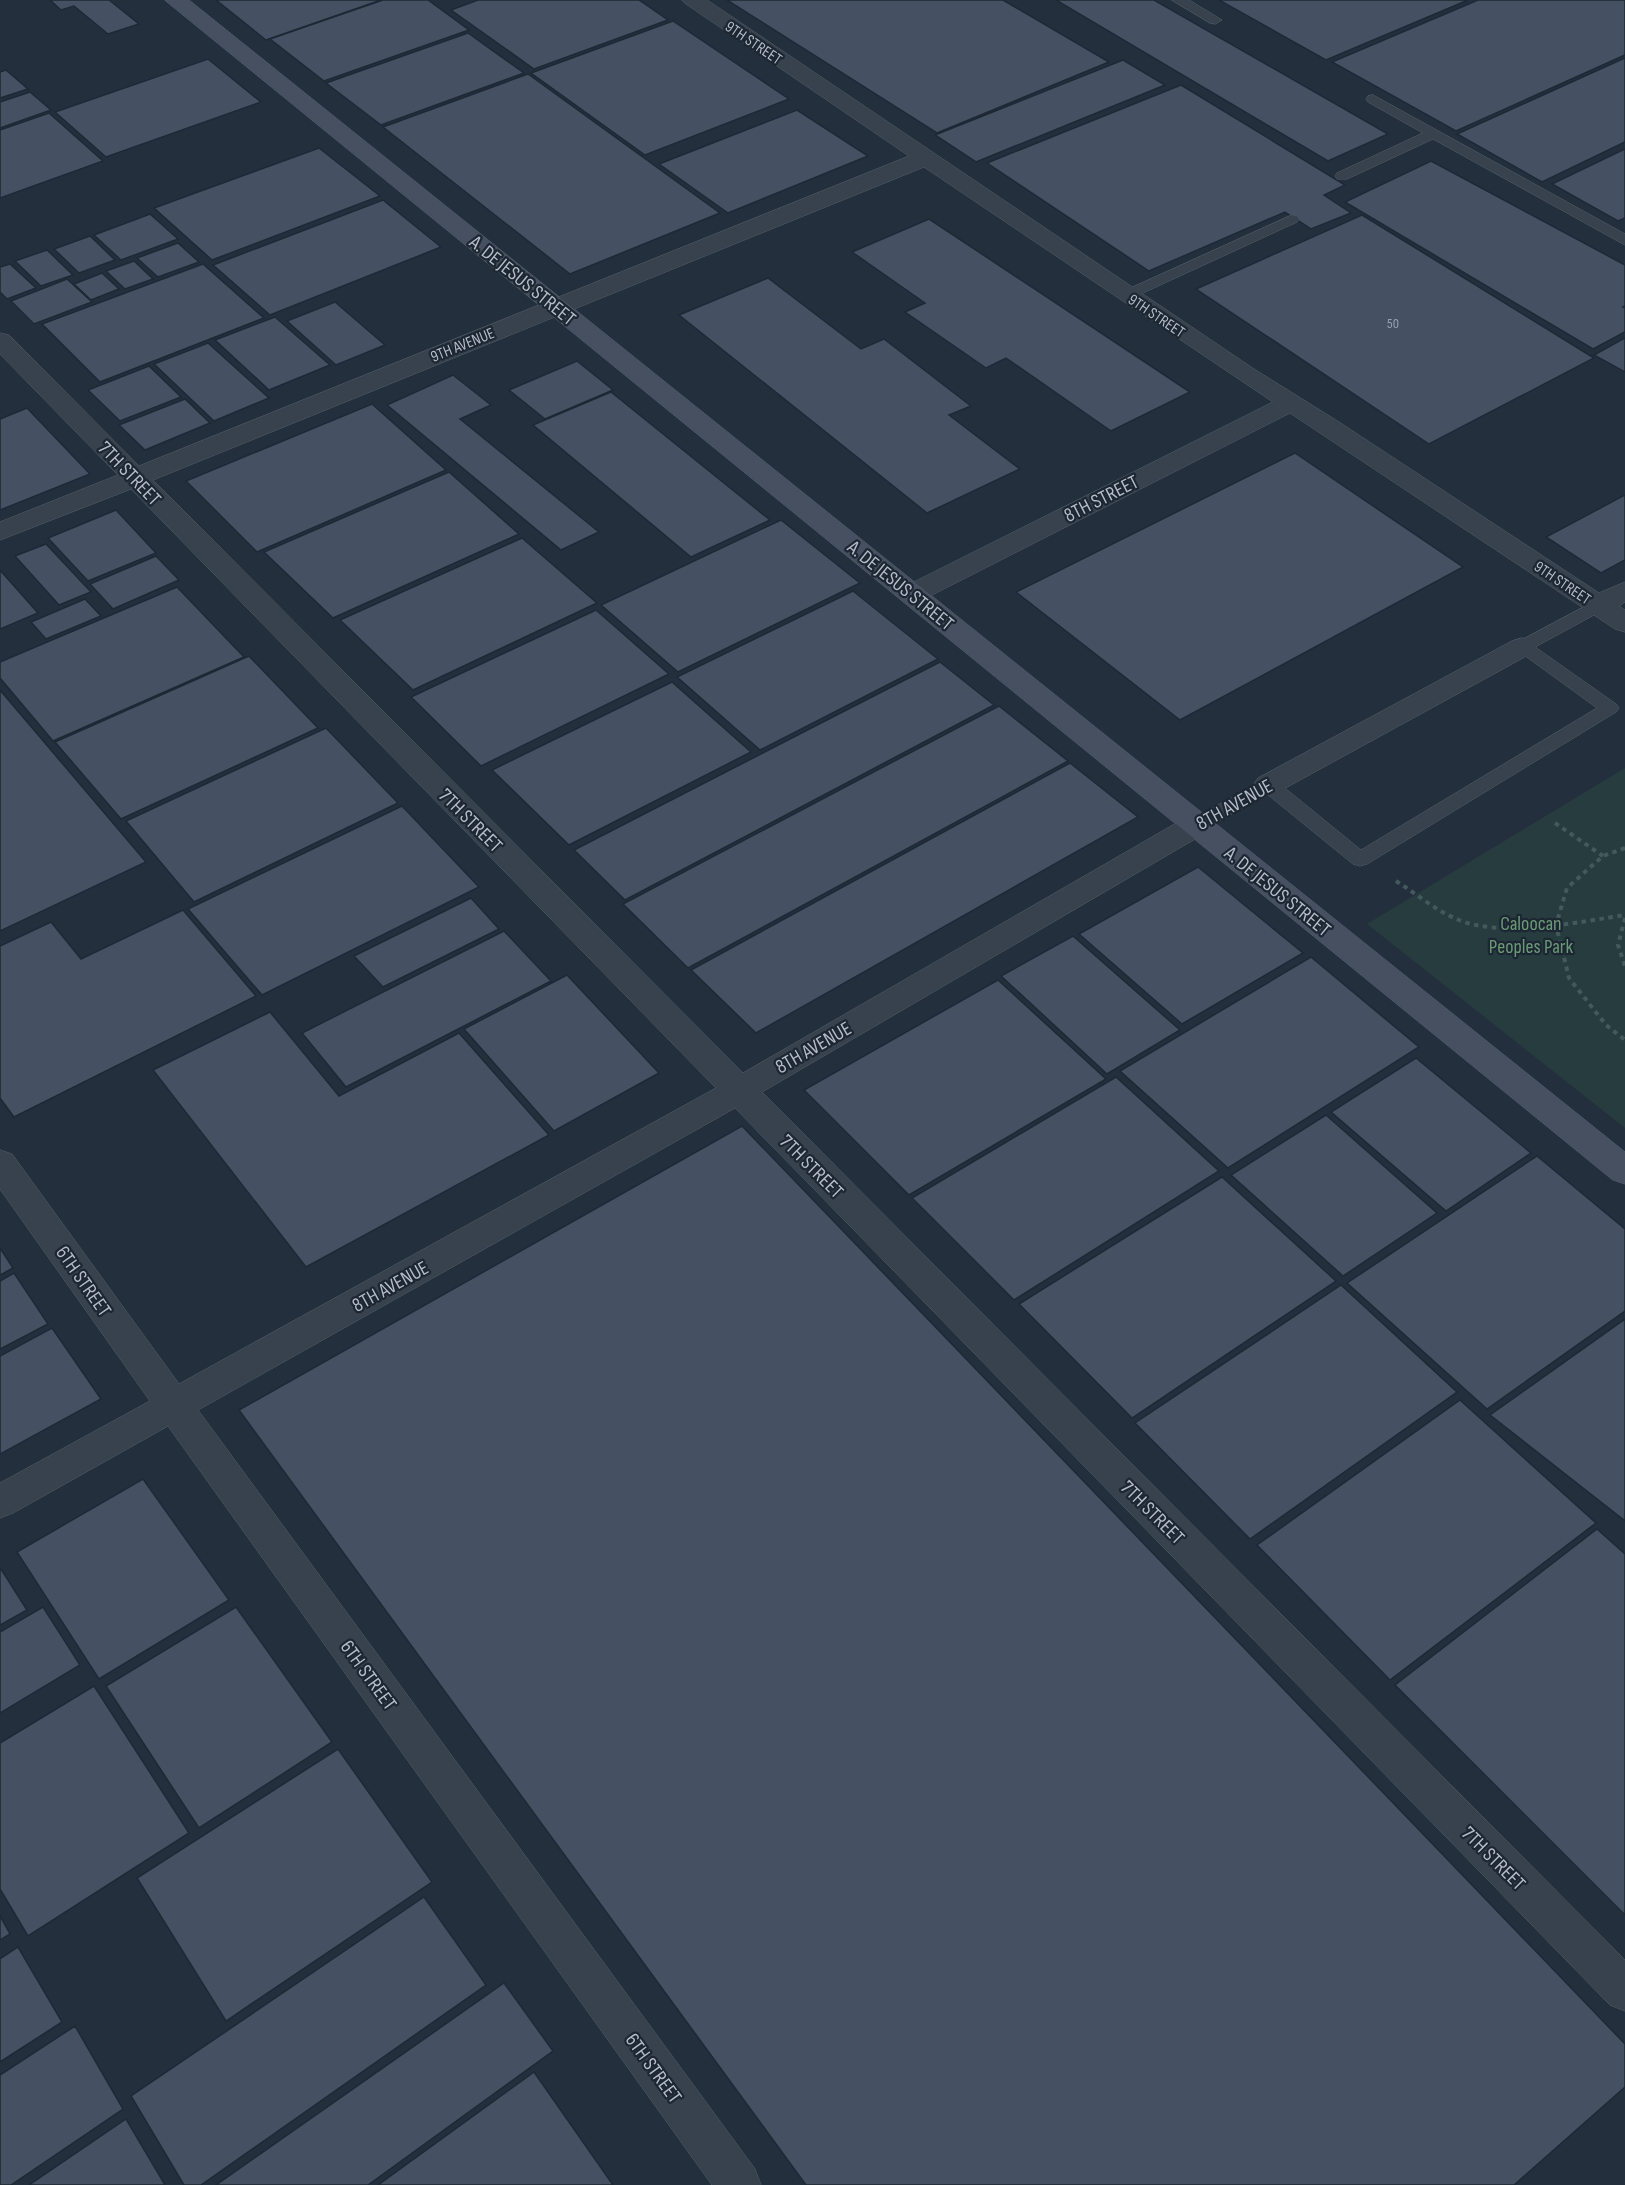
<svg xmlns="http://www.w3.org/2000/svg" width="1625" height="2185" font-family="'Sofia Sans Condensed',sans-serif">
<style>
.green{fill:#263c3f}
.building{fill:#455162;stroke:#1f2835;stroke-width:1.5}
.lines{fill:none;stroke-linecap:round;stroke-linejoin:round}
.lane-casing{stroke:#565f6c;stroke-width:1}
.street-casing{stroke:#565f6c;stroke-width:1}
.secondary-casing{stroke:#565f6c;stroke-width:1}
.path{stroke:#44595c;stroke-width:4;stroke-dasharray:4.5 4.5;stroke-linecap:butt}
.lane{fill:#38414e;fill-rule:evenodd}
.street{fill:#38414e;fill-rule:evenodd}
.secondary{fill:#465061;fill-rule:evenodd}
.labels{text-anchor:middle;stroke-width:4.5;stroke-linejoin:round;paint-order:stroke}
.far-number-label{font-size:14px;fill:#98a1af}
.far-street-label{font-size:16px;fill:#b4bcc9;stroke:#1d2633}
.street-label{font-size:20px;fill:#b4bcc9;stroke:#1d2633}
.park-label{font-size:20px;fill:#6b9a76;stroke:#1d2633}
</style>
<rect width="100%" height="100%" fill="#242f3e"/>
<!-- green -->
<polygon class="green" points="1625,768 1625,1128 1367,924"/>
<!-- building -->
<g class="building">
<polygon points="50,0 109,0 139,24 108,34 74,6 61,10"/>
<polygon points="216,0 381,0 266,40"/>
<polygon points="383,0 428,0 469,30 324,81 270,39"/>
<polygon points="478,0 639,0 668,20 534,69 451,10"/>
<polygon points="727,0 1003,0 1109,62 937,133"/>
<polygon points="1056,0 1154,0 1388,134 1328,161"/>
<polygon points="1219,0 1468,0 1326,60"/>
<polygon points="1478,0 1625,0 1625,55 1456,131 1332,62"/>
<polygon points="673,21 789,99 645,155 531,73"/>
<polygon points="468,33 524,73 381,125 326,83"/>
<polygon points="1625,58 1625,142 1542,182 1457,134"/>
<polygon points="208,59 261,102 106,157 55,112"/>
<polygon points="1123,60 1165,85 976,162 935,135"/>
<polygon points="6,70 28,89 0,98 0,72"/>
<polygon points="528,74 720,213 570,274 383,127"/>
<polygon points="1181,85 1345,185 1324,195 1351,213 1311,229 1285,212 1149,271 987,163"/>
<polygon points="30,92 51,110 0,128 0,102"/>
<polygon points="797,110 868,156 728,213 659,164"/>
<polygon points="49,113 103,161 0,198 0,130"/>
<polygon points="319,148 380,196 212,260 154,208"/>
<polygon points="1625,149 1625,218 1618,221 1552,184"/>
<polygon points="1431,161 1625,265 1625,306 1623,307 1625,308 1625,332 1593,349 1345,202"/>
<polygon points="383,200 441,247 270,315 213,265"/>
<polygon points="150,214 178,239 121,260 94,235"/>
<polygon points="1362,215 1594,358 1429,444 1196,289"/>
<polygon points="929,219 1190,392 1111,431 1006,358 986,368 905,312 925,303 852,252"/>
<polygon points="90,236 115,260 79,273 54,249"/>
<polygon points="178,243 199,262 158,277 137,258"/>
<polygon points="47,250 73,275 41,286 15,261"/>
<polygon points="134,261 153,279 125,289 106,271"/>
<polygon points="10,264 36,288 7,299 0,292 0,267"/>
<polygon points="203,264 264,318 100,382 42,324"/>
<polygon points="102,273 119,289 91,300 74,284"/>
<polygon points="768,278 861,349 884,339 971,406 949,415 1020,469 927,513 679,315"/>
<polygon points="67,279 92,302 34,324 11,301"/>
<polygon points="335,302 385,345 336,365 287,321"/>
<polygon points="275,317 330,365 269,390 215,340"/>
<polygon points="1625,338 1625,372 1594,355"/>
<polygon points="208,343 269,398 214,421 154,364"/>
<polygon points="577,361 613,390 545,419 509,390"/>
<polygon points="149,366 181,397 120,421 88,390"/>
<polygon points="453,375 491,405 460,419 599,532 561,550 387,405"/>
<polygon points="611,392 770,520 691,557 533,425"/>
<polygon points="185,399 210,423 145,450 119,425"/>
<polygon points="372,404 446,470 257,552 186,481"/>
<polygon points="27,408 90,474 0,510 0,419"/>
<polygon points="1295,453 1463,567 1180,720 1016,592"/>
<polygon points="449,472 519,534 333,618 264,552"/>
<polygon points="1625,495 1625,560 1601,573 1546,537"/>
<polygon points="116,510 156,553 88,581 48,538"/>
<polygon points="781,520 860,583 678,672 601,605"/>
<polygon points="522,538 597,603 413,690 340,620"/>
<polygon points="46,544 91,592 59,605 15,556"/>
<polygon points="156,556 179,580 113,609 90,584"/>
<polygon points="0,570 38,613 0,629"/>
<polygon points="177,587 244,657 53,741 0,678 0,662"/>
<polygon points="853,591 938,659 760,750 677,677"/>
<polygon points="85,599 101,616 46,639 31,622"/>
<polygon points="596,610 669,674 481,766 411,697"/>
<polygon points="249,656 318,728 121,819 55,742"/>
<polygon points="940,662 994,705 625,900 574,850"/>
<polygon points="672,682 751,752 569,845 492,770"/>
<polygon points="0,690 146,862 0,931"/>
<polygon points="999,706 1068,761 688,968 623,904"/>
<polygon points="326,728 398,803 194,902 126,821"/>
<polygon points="1070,763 1138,817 756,1033 691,970"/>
<polygon points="402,806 479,887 262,995 188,909"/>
<polygon points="1198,867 1303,953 1182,1024 1079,934"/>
<polygon points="471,898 499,929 383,987 354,956"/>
<polygon points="183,910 256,996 14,1117 0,1098 0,946 51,922 81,959"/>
<polygon points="504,931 551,981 346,1087 302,1033"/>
<polygon points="1073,936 1180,1030 1107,1074 1001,976"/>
<polygon points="1311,957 1419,1047 1228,1168 1120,1071"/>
<polygon points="567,975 659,1073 554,1131 464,1029"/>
<polygon points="998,980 1106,1079 909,1195 804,1090"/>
<polygon points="270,1012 339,1096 459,1033 549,1135 306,1267 153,1070"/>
<polygon points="1416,1058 1531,1153 1446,1211 1331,1112"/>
<polygon points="1116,1077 1219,1171 1014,1300 912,1198"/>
<polygon points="1326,1115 1437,1213 1343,1276 1231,1175"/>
<polygon points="742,1126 1625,2044 1625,2087 1514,2185 806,2185 239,1410"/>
<polygon points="1537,1156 1625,1229 1625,1311 1487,1409 1347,1283"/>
<polygon points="1222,1177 1336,1281 1132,1418 1019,1304"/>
<polygon points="0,1248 13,1268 0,1275"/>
<polygon points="14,1273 48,1324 0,1349 0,1281"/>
<polygon points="1341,1285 1457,1392 1250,1539 1135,1423"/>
<polygon points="1625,1319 1625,1521 1490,1415"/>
<polygon points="52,1328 101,1399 0,1454 0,1356"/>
<polygon points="1460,1400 1596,1523 1390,1680 1257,1545"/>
<polygon points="143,1479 229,1600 99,1679 17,1552"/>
<polygon points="1597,1529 1625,1554 1625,1915 1395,1685"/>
<polygon points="1,1569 27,1610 0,1625 0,1570"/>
<polygon points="43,1607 80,1665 0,1713 0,1632"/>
<polygon points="236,1607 332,1742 199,1828 106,1686"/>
<polygon points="94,1686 189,1833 28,1936 0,1889 0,1743"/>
<polygon points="338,1749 432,1882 226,2021 137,1878"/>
<polygon points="424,1897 486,1985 201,2185 184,2185 131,2096"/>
<polygon points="0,1916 10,1934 0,1940"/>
<polygon points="18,1947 62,2022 0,2062 0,1959"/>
<polygon points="504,1983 553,2051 368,2185 216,2185"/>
<polygon points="75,2026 123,2109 11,2185 0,2185 0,2075"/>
<polygon points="534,2072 613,2185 378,2185"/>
<polygon points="126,2119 165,2185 29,2185"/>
</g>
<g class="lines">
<!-- lane casing -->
<g class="lane-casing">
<g id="lane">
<polygon points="1172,0 1189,0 1222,20 1215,24 1210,23"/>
<polygon points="1373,95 1625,234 1625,245 1433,139 1347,179 1337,179 1335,176 1337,173 1423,133 1368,102 1366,99 1368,96"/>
<polygon points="1292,215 1297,216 1299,219 1297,222 1132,298 1122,298 1119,295 1122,292"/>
<polygon points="1599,599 1605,601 1608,605 1605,609 1535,647 1616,704 1619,708 1616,712 1367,864 1360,866 1353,864 1267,794 1203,830 1196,832 1189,830 1186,825 1189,820 1268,779 1275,780 1361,850 1597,708 1513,647 1516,643"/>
</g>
</g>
<!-- street casing -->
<g class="street-casing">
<g id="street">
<polygon points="682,0 707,0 1254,369 1339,422 1599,593 1625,582 1625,602 1619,606 1625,610 1625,632 1615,629 1290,413 922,600 912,603 902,600 898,594 902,588 1273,402 924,167 153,480 743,1073 1185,818 1196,815 1207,818 1211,825 1207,832 762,1092 1625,1960 1625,2011 1610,2005 735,1108 198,1410 755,2169 761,2185 712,2185 168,1426 13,1513 0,1518 0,1483 150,1401 0,1189 0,1150 12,1154 179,1384 716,1088 131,489 0,540 0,522 118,475 0,354 0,333 9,335 139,466 909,156 686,4"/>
<polygon points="1522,638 1532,641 1536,647 1532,653 1278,792 1268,795 1258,792 1253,785 1258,778 1512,641"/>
</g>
</g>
<!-- secondary casing -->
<g class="secondary-casing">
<polygon id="secondary" points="165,0 189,0 1625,1152 1625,1184 1613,1180"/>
</g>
<!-- path -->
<g class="path">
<polyline points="1555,823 1603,856"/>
<polyline points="1625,848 1603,856 1567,888 1556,925 1569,978 1606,1025 1625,1040"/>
<path d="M1396,881C1417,894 1436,911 1459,920C1503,938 1579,922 1625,915"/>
<polyline points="1625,918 1618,945 1625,966"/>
</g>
<!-- lane -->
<use href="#lane" class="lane"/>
<!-- street -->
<use href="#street" class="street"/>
<!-- secondary -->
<use href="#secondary" class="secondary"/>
</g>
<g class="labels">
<!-- far-number labels -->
<g class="far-number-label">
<text x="1393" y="328">50</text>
</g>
<!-- far-street labels -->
<g class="far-street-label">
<text transform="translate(754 42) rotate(34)" y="6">9TH STREET</text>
<text transform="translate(1157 315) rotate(34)" y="6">9TH STREET</text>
<text transform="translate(462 344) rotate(-22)" y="6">9TH AVENUE</text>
<text transform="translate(1563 582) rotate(34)" y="6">9TH STREET</text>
</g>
<!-- street labels -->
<g class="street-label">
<text transform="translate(523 280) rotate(39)" y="7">A. DE JESUS STREET</text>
<text transform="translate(130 473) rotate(46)" y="7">7TH STREET</text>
<text transform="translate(1101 498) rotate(-27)" y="7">8TH STREET</text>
<text transform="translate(901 585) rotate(39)" y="7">A. DE JESUS STREET</text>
<text transform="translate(1234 804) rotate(-29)" y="7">8TH AVENUE</text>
<text transform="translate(471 820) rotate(45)" y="7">7TH STREET</text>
<text transform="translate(1278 891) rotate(39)" y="7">A. DE JESUS STREET</text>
<text transform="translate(813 1047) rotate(-30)" y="7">8TH AVENUE</text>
<text transform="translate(812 1166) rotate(45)" y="7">7TH STREET</text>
<text transform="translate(84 1281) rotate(55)" y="7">6TH STREET</text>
<text transform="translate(390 1286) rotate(-29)" y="7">8TH AVENUE</text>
<text transform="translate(1153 1512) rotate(45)" y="7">7TH STREET</text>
<text transform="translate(369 1675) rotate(54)" y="7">6TH STREET</text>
<text transform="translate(1494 1858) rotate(45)" y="7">7TH STREET</text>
<text transform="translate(654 2068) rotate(54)" y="7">6TH STREET</text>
</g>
<!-- park labels -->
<g class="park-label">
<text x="1531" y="930">Caloocan<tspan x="1531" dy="23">Peoples Park</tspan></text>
</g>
</g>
</svg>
